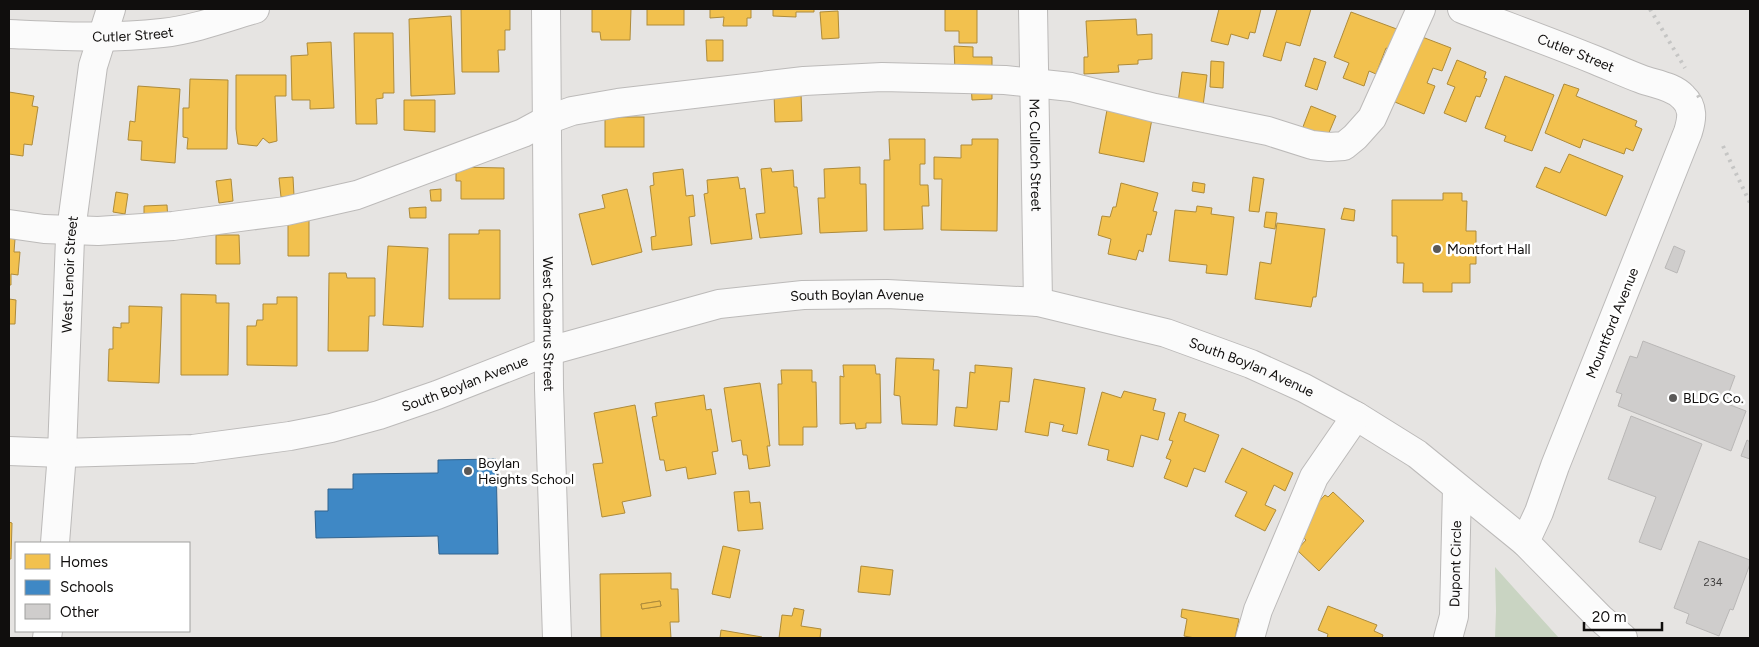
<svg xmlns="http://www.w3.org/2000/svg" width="1759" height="647" font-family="Figtree,sans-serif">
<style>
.green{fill:#c9d4c2}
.homes{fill:#f2c14e;stroke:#ae8b3a;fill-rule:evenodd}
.schools{fill:#3f88c5;stroke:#31638e}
.building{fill:#cfcdcc;stroke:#b9b7b6}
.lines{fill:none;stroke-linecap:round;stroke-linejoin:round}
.minor-casing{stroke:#bcbab9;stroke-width:30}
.minor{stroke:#fbfbfb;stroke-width:28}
.rail{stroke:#c5c5c4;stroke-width:4;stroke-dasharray:2.5 5;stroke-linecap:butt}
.poi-dot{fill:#5b5958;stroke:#fff;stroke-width:2}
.labels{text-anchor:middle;stroke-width:5;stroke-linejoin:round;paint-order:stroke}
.number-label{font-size:11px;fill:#413f3e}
.street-label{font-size:14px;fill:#100e0d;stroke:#fff}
.poi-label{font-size:14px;fill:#100e0d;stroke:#fff;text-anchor:start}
</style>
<rect width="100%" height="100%" fill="#e6e4e2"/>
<!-- green -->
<polygon class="green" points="1495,567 1559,638 1495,638 1496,611"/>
<!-- homes -->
<g class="homes">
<polygon points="461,9 510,9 510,30 505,30 505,50 498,50 499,72 462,72"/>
<polygon points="592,9 631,9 630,40 601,40 600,32 592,32"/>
<rect x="647" y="9" width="37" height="16"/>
<polygon points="710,9 751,9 751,18 747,18 747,26 723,26 724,17 710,18"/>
<polygon points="773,9 814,9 814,12 796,12 796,17 773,16"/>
<polygon points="945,9 977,9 977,43 959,43 959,31 945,31"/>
<polygon points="1219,9 1261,9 1255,33 1250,32 1248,39 1231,34 1228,45 1211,41"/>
<polygon points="1277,9 1311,9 1300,46 1286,42 1281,61 1263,56"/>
<polygon points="838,11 839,38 822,39 820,12"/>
<polygon points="1351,12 1402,31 1394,51 1386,48 1376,74 1369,71 1364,86 1343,78 1349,63 1334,57"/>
<polygon points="451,16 455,94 411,96 409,19"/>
<polygon points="1136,19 1137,35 1152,34 1152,59 1138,60 1138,64 1118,65 1119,72 1084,74 1084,57 1088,57 1086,21"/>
<polygon points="354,33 393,33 394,93 383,93 383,98 376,99 377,124 356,124"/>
<polygon points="1417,35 1451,48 1442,71 1433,68 1427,83 1435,86 1424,114 1390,100"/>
<polygon points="706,40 723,40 723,61 707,61"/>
<polygon points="331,42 334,108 310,109 310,100 292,100 291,56 308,55 307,43"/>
<polygon points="954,46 973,47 973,57 992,57 992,71 955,72"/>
<polygon points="1314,58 1326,62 1317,90 1305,86"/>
<polygon points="1457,60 1486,72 1484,78 1487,79 1480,97 1476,96 1466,122 1444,113 1455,87 1447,84"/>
<polygon points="1211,61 1224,62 1223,88 1210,87"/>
<polygon points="1182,72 1207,75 1203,106 1178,103"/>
<polygon points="236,75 286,75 286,96 275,96 277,141 269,143 263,138 257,146 238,144 236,129"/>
<polygon points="1505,76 1554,95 1532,151 1504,141 1506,136 1485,128"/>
<polygon points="190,79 228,80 227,149 187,149 188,138 183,137 183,108 189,108"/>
<polygon points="971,84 992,84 992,99 972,100"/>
<polygon points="1564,84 1579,89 1576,96 1637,121 1635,126 1642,129 1633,151 1626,148 1624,154 1583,139 1580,148 1545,133"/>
<polygon points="138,86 180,89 175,163 141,160 142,141 128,140 130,121 135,122"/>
<polygon points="9,92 34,96 32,106 38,107 32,145 24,144 23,156 9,154"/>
<polygon points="801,93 802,121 775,122 774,94"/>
<polygon points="404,100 435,100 435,132 404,130"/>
<polygon points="1311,106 1336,116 1325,142 1301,132"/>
<polygon points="1107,110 1152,119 1144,162 1099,153"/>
<rect x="605" y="117" width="39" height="30"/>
<polygon points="889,139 925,139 925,164 920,164 920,185 928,185 929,206 922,206 923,229 884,230 884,160 890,160"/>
<polygon points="972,139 998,139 997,231 941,230 942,179 934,179 934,157 961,158 961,145 972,145"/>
<polygon points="1569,154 1623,176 1606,216 1536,187 1545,167 1560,173"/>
<polygon points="456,167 504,168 504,199 461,199 461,181 456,181"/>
<polygon points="860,167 860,184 866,184 867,231 820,233 818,198 825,198 824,169"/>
<polygon points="771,168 772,172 793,170 794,187 797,187 802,234 760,238 756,214 765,213 761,169"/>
<polygon points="683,169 686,196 693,195 695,216 689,217 692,245 652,250 651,237 656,236 650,186 654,185 653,173"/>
<polygon points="293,177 294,196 281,197 279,178"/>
<polygon points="738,177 740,189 745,188 752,239 711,244 704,194 708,193 707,180"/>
<polygon points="1253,177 1264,179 1259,212 1249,211"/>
<polygon points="231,179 233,201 219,203 216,181"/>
<polygon points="1193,182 1205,184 1204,193 1192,191"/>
<polygon points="1121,183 1158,193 1153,211 1157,212 1151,235 1147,234 1143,252 1139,250 1136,260 1108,254 1111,239 1098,235 1102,216 1110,217 1113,207 1116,207"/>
<polygon points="441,189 441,201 431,201 430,190"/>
<polygon points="627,189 642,252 592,265 579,214 605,208 602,195"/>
<polygon points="116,192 128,194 125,214 113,212"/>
<polygon points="1443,193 1462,193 1462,201 1467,201 1466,231 1476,231 1476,264 1470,264 1470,283 1452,283 1452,292 1423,292 1423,283 1403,283 1404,263 1397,263 1397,236 1392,236 1392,200 1443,200"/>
<polygon points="167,205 168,221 144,222 144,206"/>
<polygon points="1197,206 1212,208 1211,214 1234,217 1227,275 1206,273 1207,265 1169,261 1175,210 1196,212"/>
<polygon points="426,207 426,218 410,218 409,208"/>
<polygon points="1344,208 1355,210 1354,221 1341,219"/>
<polygon points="1266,212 1277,213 1275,229 1264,227"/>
<polygon points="309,217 309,256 288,256 288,218"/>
<polygon points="1277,223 1325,229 1316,297 1313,297 1311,307 1255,299 1260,262 1271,264"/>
<polygon points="479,230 500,230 500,299 449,299 449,234 479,234"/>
<polygon points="216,235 239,235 240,264 216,264"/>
<polygon points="9,238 15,239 14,252 20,252 18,275 11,274 11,285 9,285"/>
<polygon points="388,246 428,248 423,327 383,325"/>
<polygon points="329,273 346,273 347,278 375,278 375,316 369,316 368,351 328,351"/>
<polygon points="181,294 216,295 216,303 229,303 228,375 181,375"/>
<polygon points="277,297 297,297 297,366 247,365 247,326 256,326 257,320 263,320 263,304 277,304"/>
<polygon points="9,299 16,300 15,324 9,324"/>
<polygon points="129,306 162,307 159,383 108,381 109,349 113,349 113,327 121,328 121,323 129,323"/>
<polygon points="896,358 934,359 933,370 939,370 937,425 902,424 900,396 894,395"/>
<polygon points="843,365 875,365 876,374 880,374 881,423 866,423 866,428 856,429 855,423 840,424 840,376 844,377"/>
<polygon points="975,365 1012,368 1009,402 1000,401 997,430 954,426 956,407 967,408 970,372 975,373"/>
<polygon points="781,370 812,370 812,382 816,382 817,427 803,427 803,445 779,445 778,384 782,384"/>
<polygon points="1034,379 1085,388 1077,434 1062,431 1064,425 1050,422 1048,436 1025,432"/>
<polygon points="760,383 770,446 767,446 770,466 749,469 747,455 743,455 741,440 732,442 724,388"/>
<polygon points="1124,391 1156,399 1153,410 1165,413 1158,440 1141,435 1133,467 1107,460 1109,450 1088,445 1102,392 1121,398"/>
<polygon points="704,395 706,410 711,409 718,451 712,452 716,474 688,479 686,467 666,471 664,460 660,460 652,417 657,416 655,403"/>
<polygon points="635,405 651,496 622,502 625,513 602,517 593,464 603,463 594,413"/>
<polygon points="1179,412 1186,414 1184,421 1219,435 1205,472 1194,468 1187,487 1164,478 1171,460 1166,458 1173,441 1169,440"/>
<polygon points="1242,448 1293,473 1285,491 1274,485 1265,505 1276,510 1265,531 1235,516 1247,492 1225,482"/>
<polygon points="749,491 750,503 760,502 763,529 738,531 734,492"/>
<polygon points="1333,492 1364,521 1319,571 1297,550 1306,540 1298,533 1297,525 1325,495 1328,497"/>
<polygon points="9,522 12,523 11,559 9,559"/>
<polygon points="723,546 740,550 730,598 712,594"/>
<polygon points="861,566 893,570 890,595 858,592"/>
<path d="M671,573V589H678L679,622H670L671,638H601L600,574ZM660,601L661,606L642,609L641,604Z"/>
<polygon points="660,601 661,606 642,609 641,604"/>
<polygon points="1328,606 1377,625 1374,631 1383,635 1382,638 1327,638 1328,634 1318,630"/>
<polygon points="794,608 804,610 801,626 821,629 820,638 779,638 782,615 792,616"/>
<polygon points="1182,609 1239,619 1235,638 1195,638 1184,636 1187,619 1181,617"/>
<polygon points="721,630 762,637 761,638 720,638"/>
</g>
<!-- schools -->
<polygon class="schools" points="496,459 498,554 439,554 438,536 316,538 315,511 328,511 328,489 353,489 353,474 438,473 438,460"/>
<!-- building -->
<g class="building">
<polygon points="1674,246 1685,251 1677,273 1665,268"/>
<polygon points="1643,341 1735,376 1725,403 1746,411 1731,451 1618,406 1622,394 1616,392 1630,356 1637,358"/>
<polygon points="1631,416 1702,444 1661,550 1639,542 1656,497 1608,479"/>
<polygon points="1747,440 1750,442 1750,459 1741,456"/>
<polygon points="1699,541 1750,560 1750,564 1733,610 1730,609 1719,636 1686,623 1689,614 1674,608"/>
</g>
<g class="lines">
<!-- minor casing -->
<g class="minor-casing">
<g id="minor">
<path id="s1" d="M546,9L549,388L557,638"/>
<path id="s2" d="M1033,9L1038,302"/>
<path id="s3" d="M1462,9C1506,26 1551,42 1595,60C1610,66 1625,73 1641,79C1654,84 1673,86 1683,97C1694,107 1692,119 1688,132L1555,466L1539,512L1525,542"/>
<path id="s4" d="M9,34C60,36 111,39 162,33C192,30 225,18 255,9"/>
<polyline points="9,224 44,229 98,231 173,226 286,211 357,195 523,133 547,120 572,111 618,103 804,81 882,77 1005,80 1071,87 1155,108 1268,131 1312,145 1329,147 1344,146 1355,137 1372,118 1421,9"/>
<path id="s5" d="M9,451L62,453L193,449L290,436L331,428L379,415L437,395L549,351L719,304L803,295L887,294L1038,302L1166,333L1251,364L1304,388L1356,416L1417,454L1525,542L1600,618L1623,638"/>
<path id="s6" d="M55,543L62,453L70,238L93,66L111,9"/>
<polyline points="47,638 48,631"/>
<polyline points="1250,638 1258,610 1314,477 1356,416"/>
<path id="s7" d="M1448,638L1454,616L1457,488"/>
</g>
</g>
<!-- minor -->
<use href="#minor" class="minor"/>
<!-- rail -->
<g class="rail">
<polyline points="1650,9 1685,68"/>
<polyline points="1698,95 1701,101"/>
<polyline points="1723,146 1750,203"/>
</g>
</g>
<!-- markers -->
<g class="poi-dot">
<circle cx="1437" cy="249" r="5"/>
<circle cx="1673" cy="398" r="5"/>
<circle cx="468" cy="471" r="5"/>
</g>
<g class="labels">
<!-- number labels -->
<g class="number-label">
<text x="1713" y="586">234</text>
</g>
<!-- street labels -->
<g class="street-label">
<text dy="5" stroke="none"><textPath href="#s4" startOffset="124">Cutler Street</textPath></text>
<text dy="5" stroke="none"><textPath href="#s3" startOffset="122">Cutler Street</textPath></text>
<text dy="5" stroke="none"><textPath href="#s2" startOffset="146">Mc Culloch Street</textPath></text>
<text dy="5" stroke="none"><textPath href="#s6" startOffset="269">West Lenoir Street</textPath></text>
<text dy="5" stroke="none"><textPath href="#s5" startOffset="870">South Boylan Avenue</textPath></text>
<text transform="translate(1612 323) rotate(-68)" y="5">Mountford Avenue</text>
<text dy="5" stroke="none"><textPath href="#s1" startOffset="315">West Cabarrus Street</textPath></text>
<text dy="5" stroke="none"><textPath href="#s5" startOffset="1275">South Boylan Avenue</textPath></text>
<text dy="5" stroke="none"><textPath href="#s5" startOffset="465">South Boylan Avenue</textPath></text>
<text dy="5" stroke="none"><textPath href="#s7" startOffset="75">Dupont Circle</textPath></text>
</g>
<!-- poi labels -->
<g class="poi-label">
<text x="1447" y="254">Montfort Hall</text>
<text x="1683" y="403">BLDG Co.</text>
<text x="478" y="468">Boylan<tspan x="478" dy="16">Heights School</tspan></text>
</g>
</g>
<!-- border -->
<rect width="1759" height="647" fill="none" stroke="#100e0d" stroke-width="20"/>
<!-- legend -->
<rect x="15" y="542" width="175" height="90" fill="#ffffff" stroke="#9f9f9e"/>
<rect x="25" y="554" width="25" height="15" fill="#f2c14e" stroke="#9f9f9e"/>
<text x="60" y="567" font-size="15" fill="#100e0d">Homes</text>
<rect x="25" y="580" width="25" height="15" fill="#3f88c5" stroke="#9f9f9e"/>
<text x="60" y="592" font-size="15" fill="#100e0d">Schools</text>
<rect x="25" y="604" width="25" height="15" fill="#cfcdcc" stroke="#9f9f9e"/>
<text x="60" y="617" font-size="15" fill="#100e0d">Other</text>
<!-- scale -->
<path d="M1584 622v8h78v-8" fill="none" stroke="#100e0d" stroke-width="2.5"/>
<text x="1592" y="622" font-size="15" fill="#100e0d" stroke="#ffffff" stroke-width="4" paint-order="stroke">20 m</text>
</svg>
